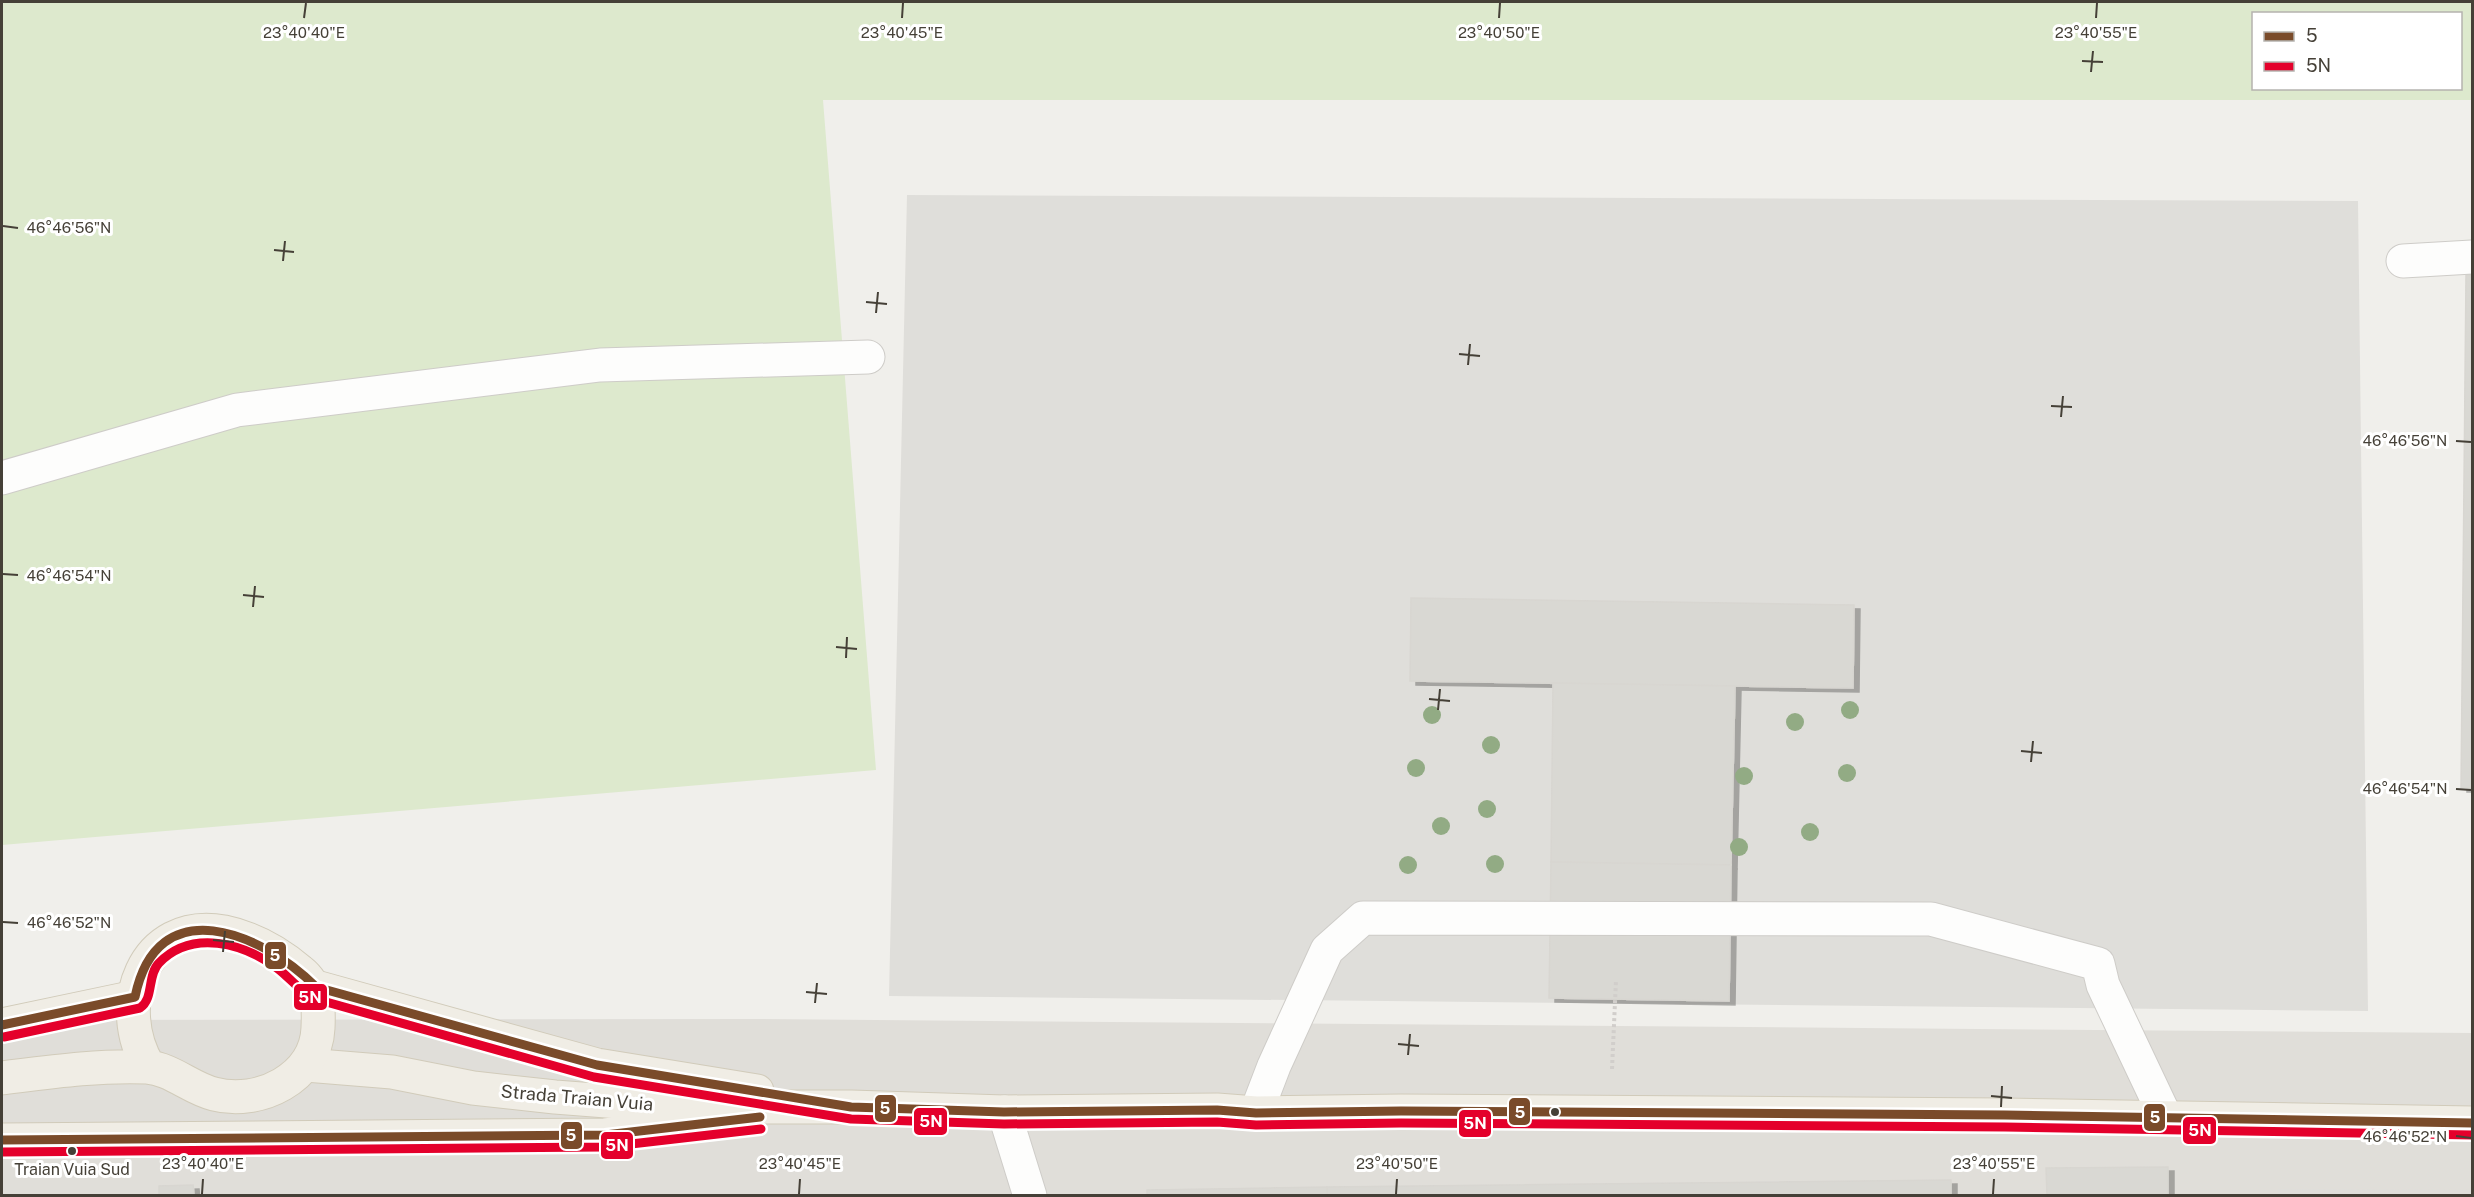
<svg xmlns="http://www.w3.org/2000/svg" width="2474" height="1197" font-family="'Public Sans',sans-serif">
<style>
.industrial{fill:#e0ded9}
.green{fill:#dde9cd;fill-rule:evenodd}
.parking{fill:#dfdeda}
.building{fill:#d9d8d3;stroke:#d8d6d1;stroke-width:1.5;filter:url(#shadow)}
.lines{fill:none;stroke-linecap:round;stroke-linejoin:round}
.minor-casing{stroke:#ceccc8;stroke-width:35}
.major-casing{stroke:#d1cbba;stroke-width:35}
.path{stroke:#d1cecb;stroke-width:4;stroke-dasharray:3 3;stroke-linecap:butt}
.minor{stroke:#fdfdfc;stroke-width:33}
.major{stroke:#f0ede5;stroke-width:33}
.bus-1-casing{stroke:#fff;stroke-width:14}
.bus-2-casing{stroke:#fff;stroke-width:14}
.bus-1{stroke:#7a4b2a;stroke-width:9}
.bus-2{stroke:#e4002b;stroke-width:9}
.tree{fill:#92ab84}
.ticks{fill:none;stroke:#454037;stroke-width:2}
.bus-dot{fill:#454037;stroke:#fff;stroke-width:2}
.labels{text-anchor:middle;stroke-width:6;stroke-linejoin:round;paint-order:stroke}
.bus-label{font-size:16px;fill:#454037;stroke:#fff}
.street-label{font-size:18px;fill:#454037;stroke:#fff}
.ticks-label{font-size:15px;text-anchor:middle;fill:#454037;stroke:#fff;stroke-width:6;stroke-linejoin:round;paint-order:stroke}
.line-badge{stroke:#fff;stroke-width:2}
.badge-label{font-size:16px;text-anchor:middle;font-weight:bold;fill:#fff}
</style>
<defs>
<filter id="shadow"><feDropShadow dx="6" dy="4" stdDeviation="0" flood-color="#0004"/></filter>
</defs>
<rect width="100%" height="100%" fill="#f0efeb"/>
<!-- industrial -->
<polygon class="industrial" points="751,1019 2472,1033 2472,1195 2,1195 2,1020"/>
<!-- green -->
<path class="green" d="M2,2H2472V100H823L876,770L2,845ZM2254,14H2460V88H2254Z"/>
<!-- parking -->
<g class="parking">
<polygon points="907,195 2358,201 2368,1011 889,996"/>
<polygon points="2278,1189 2472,1190 2472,1195 2278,1196"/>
</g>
<!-- building -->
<g class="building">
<polygon points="2466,275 2472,275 2472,788 2461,788"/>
<polygon points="1411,598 1854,605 1853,688 1410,681"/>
<polygon points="1553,683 1735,686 1731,865 1551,862"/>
<polygon points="1551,862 1731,865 1729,1001 1549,998"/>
<polygon points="2168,1167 2168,1196 2047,1196 2046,1168"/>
<polygon points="1951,1180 1951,1196 1327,1196 1327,1187"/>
<polygon points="193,1185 194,1196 159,1196 159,1186"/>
<polygon points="1327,1187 1327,1196 1147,1196 1147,1190"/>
</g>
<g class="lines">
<!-- minor casing -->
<g class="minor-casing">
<g id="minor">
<polyline points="2403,261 2472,257"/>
<polyline points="2,478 237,410 600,365 868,357"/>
<polyline points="1004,1112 1030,1196"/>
<polyline points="1256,1113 1274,1066 1327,950 1363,918 1931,919 2098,964 2103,985 2166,1118"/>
</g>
</g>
<!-- major casing -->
<g class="major-casing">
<g id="major">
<polyline points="316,987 597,1065 757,1091"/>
<polyline points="2,1025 135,997"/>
<polyline points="306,1065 392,1072 473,1088 555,1097 684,1107 851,1107 1004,1112 1217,1110 1256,1113 1401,1111 2005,1115 2472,1123"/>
<path d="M2,1078C50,1072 98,1065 147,1067C172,1069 190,1088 214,1094C259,1106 316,1078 318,1028C319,1006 319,986 300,971C278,952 253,938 224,932C142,917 112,1007 149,1067"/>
<polyline points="2,1140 605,1135 703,1124"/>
</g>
</g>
<!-- path -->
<polyline class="path" points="1612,1069 1616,980"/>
<!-- minor -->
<use href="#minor" class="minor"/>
<!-- major -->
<use href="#major" class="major"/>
<!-- bus-1 casing -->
<g class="bus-1-casing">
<g id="bus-1">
<path d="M2,1025L135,997C157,889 261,932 316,987L597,1065L851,1107L1004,1112L1217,1110L1256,1113L1401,1111L2005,1115L2472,1123"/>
<polyline points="2,1140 605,1135 760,1117"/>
</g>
</g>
<!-- bus-2 casing -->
<g class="bus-2-casing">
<g id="bus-2">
<path d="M4,1037L140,1008C154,999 147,975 159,963C192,929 243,943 277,968C289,977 299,990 312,998L594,1077L851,1119L1004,1124L1217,1122L1256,1125L1401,1123L2005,1127L2472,1135"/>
<polyline points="2,1152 605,1147 761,1129"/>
</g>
</g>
<!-- bus-1 -->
<use href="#bus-1" class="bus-1"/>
<!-- bus-2 -->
<use href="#bus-2" class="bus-2"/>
</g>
<!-- trees -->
<g class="tree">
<circle cx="1850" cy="710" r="9"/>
<circle cx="1432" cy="715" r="9"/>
<circle cx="1795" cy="722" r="9"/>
<circle cx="1491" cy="745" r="9"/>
<circle cx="1416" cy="768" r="9"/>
<circle cx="1847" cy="773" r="9"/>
<circle cx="1744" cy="776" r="9"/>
<circle cx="1487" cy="809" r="9"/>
<circle cx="1441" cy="826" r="9"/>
<circle cx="1810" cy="832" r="9"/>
<circle cx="1739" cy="847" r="9"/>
<circle cx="1495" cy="864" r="9"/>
<circle cx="1408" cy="865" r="9"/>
</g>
<!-- ticks -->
<path class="ticks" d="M304,18L306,3M902,18L903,3M1499,18L1500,3M2096,18L2097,3M2082,61L2103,62M2091,72L2093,51M3,226L18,228M274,250L294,252M283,261L285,241M866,302L887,304M876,313L878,292M1459,354L1480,356M1468,365L1470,344M2051,406L2072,407M2061,417L2063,396M2456,441L2471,442M3,574L18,575M243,595L264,597M253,607L255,586M836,647L857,649M846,658L847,637M1429,699L1450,701M1438,710L1440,689M2021,751L2042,753M2031,762L2033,741M2456,789L2471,790M3,922L18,923M213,940L234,942M223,952L225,931M806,992L827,994M815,1003L817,983M1398,1044L1419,1046M1408,1055L1410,1034M1991,1096L2012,1098M2001,1107L2002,1086M2456,1136L2471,1138M202,1194L203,1179M799,1194L800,1179M1396,1194L1397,1179M1993,1194L1994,1179"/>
<!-- markers -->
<g class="bus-dot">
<circle cx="1555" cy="1112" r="5"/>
<circle cx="72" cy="1151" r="5"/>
</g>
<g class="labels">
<!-- bus labels -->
<g class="bus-label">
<text x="72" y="1175">Traian Vuia Sud</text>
</g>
<!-- street labels -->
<g class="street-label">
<text transform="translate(577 1098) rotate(5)" y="6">Strada Traian Vuia</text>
</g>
</g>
<g class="ticks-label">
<text x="304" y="38">23°40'40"E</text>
<text x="902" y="38">23°40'45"E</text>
<text x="1499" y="38">23°40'50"E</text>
<text x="2096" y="38">23°40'55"E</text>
<text x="69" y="233">46°46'56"N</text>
<text x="2405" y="446">46°46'56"N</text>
<text x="69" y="581">46°46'54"N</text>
<text x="2405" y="794">46°46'54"N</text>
<text x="69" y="928">46°46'52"N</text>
<text x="2405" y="1142">46°46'52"N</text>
<text x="203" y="1169">23°40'40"E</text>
<text x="800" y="1169">23°40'45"E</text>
<text x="1397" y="1169">23°40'50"E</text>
<text x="1994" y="1169">23°40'55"E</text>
</g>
<g class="line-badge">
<rect x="264" y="941" width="23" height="29" rx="6" fill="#7a4b2a"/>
<rect x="293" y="983" width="35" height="28" rx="6" fill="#e4002b"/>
<rect x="874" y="1094" width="23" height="29" rx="6" fill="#7a4b2a"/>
<rect x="1508" y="1097" width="23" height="29" rx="6" fill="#7a4b2a"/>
<rect x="2143" y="1103" width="23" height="29" rx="6" fill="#7a4b2a"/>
<rect x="913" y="1107" width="35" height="29" rx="6" fill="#e4002b"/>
<rect x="1458" y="1109" width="34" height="29" rx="6" fill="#e4002b"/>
<rect x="2182" y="1116" width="35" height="29" rx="6" fill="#e4002b"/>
<rect x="560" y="1121" width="23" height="29" rx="6" fill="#7a4b2a"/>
<rect x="600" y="1131" width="34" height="29" rx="6" fill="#e4002b"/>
</g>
<g class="badge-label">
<text x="275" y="961">5</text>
<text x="310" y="1003">5N</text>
<text x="885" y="1114">5</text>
<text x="1520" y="1118">5</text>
<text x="2155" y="1123">5</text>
<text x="931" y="1127">5N</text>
<text x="1475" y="1129">5N</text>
<text x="2200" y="1136">5N</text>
<text x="571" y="1141">5</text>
<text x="617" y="1151">5N</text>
</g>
<!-- border -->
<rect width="2474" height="1197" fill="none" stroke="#454037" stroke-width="6"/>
<!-- legend -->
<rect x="2252" y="12" width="210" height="78" fill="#ffffff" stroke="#b5b3af" stroke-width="1.5"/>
<rect x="2264" y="32" width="30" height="9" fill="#7a4b2a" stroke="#b5b3af" stroke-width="1.5"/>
<text x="2306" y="42" font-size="18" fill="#454037">5</text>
<rect x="2264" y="62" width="30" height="9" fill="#e4002b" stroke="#b5b3af" stroke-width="1.5"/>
<text x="2306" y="72" font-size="18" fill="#454037">5N</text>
</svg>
